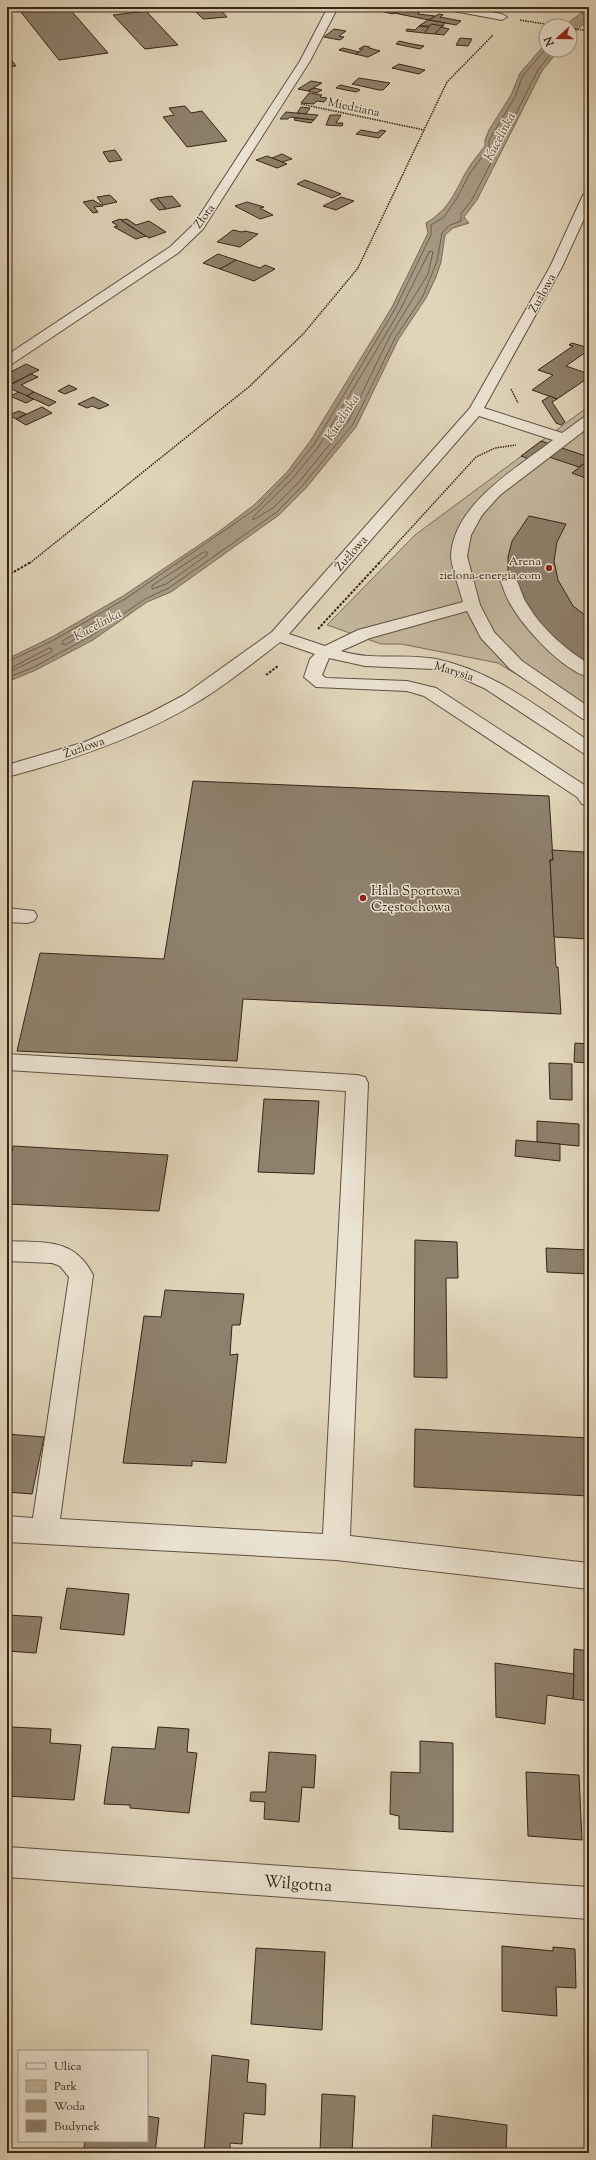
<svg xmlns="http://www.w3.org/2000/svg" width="596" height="2160" font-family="'Sorts Mill Goudy',serif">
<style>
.green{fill:#c3b69e;stroke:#7c6d5b}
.water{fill:#a69882;stroke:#796a58}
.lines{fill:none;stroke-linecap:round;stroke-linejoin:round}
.shore{stroke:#6e5e4d;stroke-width:1}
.building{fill:#8e806c;stroke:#362418}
.minor-casing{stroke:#605040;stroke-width:2}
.path-far1{stroke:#362418;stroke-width:1.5;stroke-dasharray:1.5 1;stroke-linecap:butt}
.path{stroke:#362418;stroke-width:2;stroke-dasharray:2.5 1.5;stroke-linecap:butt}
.minor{fill:#ebe3d2;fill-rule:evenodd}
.poi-dot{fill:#8f2418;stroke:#ebe3d2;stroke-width:1.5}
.labels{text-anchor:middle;stroke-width:3;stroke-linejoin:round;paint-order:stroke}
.far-street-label{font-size:12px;fill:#362418;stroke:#ebe3d2}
.far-poi-label{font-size:12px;fill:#362418;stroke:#ebe3d2;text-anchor:end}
.far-water-label{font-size:13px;font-style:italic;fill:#584738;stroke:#ebe3d2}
.poi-label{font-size:14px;fill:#362418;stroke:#ebe3d2;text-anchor:start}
.near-street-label{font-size:17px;fill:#362418;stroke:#ebe3d2}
</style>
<rect width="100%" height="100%" fill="#e0d4b9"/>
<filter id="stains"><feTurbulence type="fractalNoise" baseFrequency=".005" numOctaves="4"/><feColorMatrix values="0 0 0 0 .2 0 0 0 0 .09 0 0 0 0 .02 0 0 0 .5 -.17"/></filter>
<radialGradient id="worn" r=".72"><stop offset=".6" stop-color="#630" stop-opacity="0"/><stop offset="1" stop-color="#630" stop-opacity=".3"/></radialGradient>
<!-- green -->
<polygon class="green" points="589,406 589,719 498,663 401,644 381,644 327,625 415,535"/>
<!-- water -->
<g class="water">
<polygon points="589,7 589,21 580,27 570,38 570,26 564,26"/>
<path d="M546,43V50H559L542,71L477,200L464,217L469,223L453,228L445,235L441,262L436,277L426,298L398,340L356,427L306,488L279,515L171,592L147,602L93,640L36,670L7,682V659L52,637L123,596L217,533L254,505L287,472L311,440L392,307L428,233L426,223C449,209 454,194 466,172C471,163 479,154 485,146V140L489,130L511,95L520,73Z"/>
</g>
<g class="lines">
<!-- shore -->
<g class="shore">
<polygon points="430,251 433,252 428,274 390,336 348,422 299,482 273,508 253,520 253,517 293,478 319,446 399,312"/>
<polygon points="204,552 207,552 207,555 166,584 152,589 152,586"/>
<polygon points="99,620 102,620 102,623 65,645 62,644 63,641"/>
<polyline points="7,662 54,640 125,599 257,508 290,474 315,443 395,309 431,235 431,225 444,217 457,198 470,173 489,148 489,140 515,97 523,75 546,49"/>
<polyline points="7,667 13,667 49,648 52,649 51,652 7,673"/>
<polyline points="7,678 34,667 91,636 145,599 169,588 277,512 303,485 353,424 395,338 423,296 437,261 442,233 450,225 461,221 461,214 473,198 538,70 554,50"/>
</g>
</g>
<!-- building -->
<g class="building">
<polygon points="17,7 68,7 108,53 59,60"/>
<polygon points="191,7 217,7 219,8 195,11"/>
<polygon points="381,7 394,7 400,8 393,14 376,10"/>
<polygon points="219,8 227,17 203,19 195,11"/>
<polygon points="400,9 419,12 418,14 435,16 429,20 394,13"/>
<polygon points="146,11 178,45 145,49 113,15"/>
<polygon points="439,14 443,15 440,17 461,21 456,25 429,20"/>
<polygon points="428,20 429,20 445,23 443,26 419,26"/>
<polygon points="431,24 443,26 435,34 424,33"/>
<polygon points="419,26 429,27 424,33 406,31 407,29 415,30"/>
<polygon points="441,27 449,29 444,35 435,34"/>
<polygon points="334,29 346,31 339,36 344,37 340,40 324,37"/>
<polygon points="460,38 472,39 468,46 456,45"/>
<polygon points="399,41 412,44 424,46 420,49 396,44"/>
<polygon points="364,46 370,47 369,48 380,51 368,57 355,54 363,49 359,49"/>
<polygon points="343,48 359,52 355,54 339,50"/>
<polygon points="7,57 9,57 16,66 7,67"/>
<polygon points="399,64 425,70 419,74 392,68"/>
<polygon points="359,78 390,83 383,90 379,90 352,84"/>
<polygon points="311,81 322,83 308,91 298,89"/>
<polygon points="340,85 358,89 360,90 356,92 336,88"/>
<polygon points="314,88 322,90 317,93 308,91"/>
<polygon points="309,93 322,95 320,97 327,98 324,102 317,101 314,104 301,103"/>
<polygon points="185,106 191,113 202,111 227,141 187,147 163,117 174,115 169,108"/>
<polygon points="301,107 310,108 306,114 297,113"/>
<polygon points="286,112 306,114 318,115 314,120 290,117 288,119 280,119"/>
<polygon points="330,115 341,115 336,123 343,123 342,126 326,125"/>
<polygon points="295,118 314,120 311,123 294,120"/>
<polygon points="361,130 377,133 381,130 386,131 379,138 356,134"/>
<polygon points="115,150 122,160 109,162 103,152"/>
<polygon points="282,154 292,159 282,162 272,158"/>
<polygon points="267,156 287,164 277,168 256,160"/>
<polygon points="305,180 321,186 341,194 332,198 297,184"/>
<polygon points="110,195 117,202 103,205 97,197"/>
<polygon points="172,196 181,206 166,209 157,198"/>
<polygon points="341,197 354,201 336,210 323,206"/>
<polygon points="157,198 166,209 159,210 150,200"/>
<polygon points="93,200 103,206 94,207 98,212 93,213 83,202"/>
<polygon points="247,202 264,207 260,208 273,215 260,219 235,206"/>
<polygon points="120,219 131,227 146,236 136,239 114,227 118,226 112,222"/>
<polygon points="127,219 136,225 149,221 166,232 149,238 121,220"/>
<polygon points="233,230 242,232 245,231 258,234 240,247 217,242"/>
<polygon points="218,254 236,260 220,269 203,263"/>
<polygon points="236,260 260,268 265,265 275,269 254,281 220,269"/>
<polygon points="572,343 589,348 589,356 583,354 566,366 589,374 584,379 585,380 557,399 532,390 553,375 538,370 573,346 569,345"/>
<polygon points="26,364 39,370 7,386 7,374"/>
<polygon points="31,374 38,377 21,385 34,392 27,396 7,387"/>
<polygon points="69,385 77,389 65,394 58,391"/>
<polygon points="19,392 27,396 34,399 26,403 10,396"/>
<polygon points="34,392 56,402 49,406 27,396"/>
<polygon points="550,396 557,399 552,402 565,422 561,425 556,423 542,401"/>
<polygon points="93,397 109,405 99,409 92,406 87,408 78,404"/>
<polygon points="42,407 52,413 26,425 16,419"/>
<polygon points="19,411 26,414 16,419 9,415"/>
<polygon points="541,441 589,457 589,460 579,467 543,455 535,461 521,456"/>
<polygon points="589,460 589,476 586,478 572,473"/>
<polygon points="529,516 566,524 557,542 554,561 558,580 573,606 589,618 589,672 557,648 508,579 508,557 512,541"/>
<polygon points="193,781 549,796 553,860 550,860 556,967 558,967 561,1014 243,999 237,1061 17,1051 40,953 164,959"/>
<polygon points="552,850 584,852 589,939 554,937 550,860 553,860"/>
<polygon points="575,1043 589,1044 589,1063 574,1062"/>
<polygon points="549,1063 572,1064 572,1100 550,1099"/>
<polygon points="264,1099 319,1101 314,1174 258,1172"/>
<polygon points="537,1121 579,1124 579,1146 537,1142"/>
<polygon points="516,1140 560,1144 560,1161 515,1156"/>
<polygon points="13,1146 168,1155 159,1211 7,1204 7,1174"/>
<polygon points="415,1240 457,1242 458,1278 446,1278 447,1378 414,1377"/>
<polygon points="546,1248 589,1250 589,1274 547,1272"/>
<polygon points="165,1290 244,1294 240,1325 232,1325 230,1355 238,1354 226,1463 192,1461 192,1466 123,1463 144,1316 161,1317"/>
<polygon points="415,1429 589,1438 589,1496 414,1487"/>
<polygon points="7,1434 44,1437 32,1494 7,1492"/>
<polygon points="67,1588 129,1594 124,1635 60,1629"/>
<polygon points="7,1615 42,1617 36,1653 7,1651"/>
<polygon points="574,1649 589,1651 589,1701 573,1699"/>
<polygon points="495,1663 574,1674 573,1699 547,1695 545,1724 496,1717"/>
<polygon points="11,1727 51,1729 50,1743 81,1745 74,1800 7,1796 7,1753"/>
<polygon points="158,1727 189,1729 187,1752 197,1753 189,1813 130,1808 130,1805 104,1804 112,1747 155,1749"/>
<polygon points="420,1741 453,1743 453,1832 399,1829 399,1816 390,1814 391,1772 420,1773"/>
<polygon points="269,1752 316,1755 314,1788 302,1787 299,1822 264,1819 265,1802 250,1801 251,1792 266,1792"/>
<polygon points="526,1772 579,1775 582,1840 528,1836"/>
<polygon points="502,1946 553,1951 553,1947 575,1949 576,1988 556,1987 557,2016 502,2011"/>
<polygon points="256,1948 325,1952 322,2030 251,2024"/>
<polygon points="212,2055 249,2060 247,2082 266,2084 265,2115 244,2113 242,2144 230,2143 230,2153 204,2153"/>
<polygon points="322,2094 355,2096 352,2153 320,2153"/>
<polygon points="433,2115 507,2125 506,2153 431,2153"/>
<polygon points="147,2116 159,2118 155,2153 83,2153 85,2141 147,2141"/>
</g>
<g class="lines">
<!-- minor casing -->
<g class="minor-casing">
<g id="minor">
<polygon points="328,7 338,7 310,61 203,229 178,253 12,364 7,365 7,355 170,247 194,224 300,61"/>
<polygon points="443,7 464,7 502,14 507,17 502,20 448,10"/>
<path d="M589,191V208L562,267L484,408L562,433L584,417L589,416V427L500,495L482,515L471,535L467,556L480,605L494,632L522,661L589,707V720L583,719L510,669L481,638L467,611L370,638L341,651C372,661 405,653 436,659C494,671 540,709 589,741V755L583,753L484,688L457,676L433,669L365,666L329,658L322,675L326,678L407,681L436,688L589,788V806L582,804L577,797L424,696L407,691L316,687L304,677L310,659L315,654L280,642C253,663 226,685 196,703C138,738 72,760 7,777V765L85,742L148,714L184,695L272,632L470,408L550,267L583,195ZM479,416L553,440C517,468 454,504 451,555C451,567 460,590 463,602L358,630L325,646L289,634Z"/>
<path d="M508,574L514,576C520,584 521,595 527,604C541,628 565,649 589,664V677C563,671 524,628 511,605C506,597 503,588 500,579L502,576Z"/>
<polygon points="7,908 34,911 37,916 34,921 27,923 7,922"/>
<path d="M7,1054L357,1075L365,1077L368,1083L350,1536L589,1563V1589L336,1560L7,1542V1516L33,1518L69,1277L60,1266L52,1263L7,1261V1241C43,1243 74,1237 93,1275L60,1519L323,1534L346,1091L7,1070Z"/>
<polygon points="7,1847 589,1887 589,1919 7,1877"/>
</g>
</g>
<!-- path-far1 -->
<g class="path-far1">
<polyline points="520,20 557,26"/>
<polyline points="570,28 589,31"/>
<polyline points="301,104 424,130"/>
<polyline points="511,389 518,403"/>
<polyline points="30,563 250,386 304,333 358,268 447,82 493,35"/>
<polyline points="379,563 476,457 495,448 516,445"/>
</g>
<!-- path -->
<g class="path">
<polyline points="7,576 31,562"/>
<polyline points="318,629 380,562"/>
<polyline points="266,675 278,666"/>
</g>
<!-- minor -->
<use href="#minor" class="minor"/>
</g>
<!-- markers -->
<g class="poi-dot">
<circle cx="549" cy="568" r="4"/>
<circle cx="363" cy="898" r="4"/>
</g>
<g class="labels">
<!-- far-street labels -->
<g class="far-street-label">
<text transform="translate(354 107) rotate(12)" y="4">Miedziana</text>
<text transform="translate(204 216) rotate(-54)" y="4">Złota</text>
<text transform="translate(542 293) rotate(-61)" y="4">Żużlowa</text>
<text transform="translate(351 553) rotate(-49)" y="4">Żużlowa</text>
<text transform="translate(454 671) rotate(17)" y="4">Marysia</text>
<text transform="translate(84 747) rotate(-19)" y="4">Żużlowa</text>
</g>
<!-- far-poi labels -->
<g class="far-poi-label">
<text x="541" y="565">Arena<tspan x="541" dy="14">zielona-energia.com</tspan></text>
</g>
<!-- far-water labels -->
<g class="far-water-label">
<text transform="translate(499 136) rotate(-62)" y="5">Kucelinka</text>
<text transform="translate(341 417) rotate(-57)" y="5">Kucelinka</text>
<text transform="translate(97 624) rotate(-28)" y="5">Kucelinka</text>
</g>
<!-- poi labels -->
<g class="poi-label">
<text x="371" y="895">Hala Sportowa<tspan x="371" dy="16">Częstochowa</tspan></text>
</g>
<!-- near-street labels -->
<g class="near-street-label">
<text transform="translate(298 1883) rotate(4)" y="6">Wilgotna</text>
</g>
</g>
<!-- margin -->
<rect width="596" height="2160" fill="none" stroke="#e0d4b9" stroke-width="24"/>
<rect x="8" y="8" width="580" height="2144" fill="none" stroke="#362418" stroke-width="2"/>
<rect x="12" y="12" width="572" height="2136" fill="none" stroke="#362418"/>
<!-- legend -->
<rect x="18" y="2050" width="130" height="92" fill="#ebe3d2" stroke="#a39788"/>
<rect x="26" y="2063" width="20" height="6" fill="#ebe3d2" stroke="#a39788"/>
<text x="54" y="2070" font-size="12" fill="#362418">Ulica</text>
<rect x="26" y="2080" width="20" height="12" fill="#c3b69e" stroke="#a39788"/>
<text x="54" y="2090" font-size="12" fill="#362418">Park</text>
<rect x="26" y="2100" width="20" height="12" fill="#a69882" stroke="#a39788"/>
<text x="54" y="2110" font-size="12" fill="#362418">Woda</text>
<rect x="26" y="2120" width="20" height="12" fill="#8e806c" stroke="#a39788"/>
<text x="54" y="2130" font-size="12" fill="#362418">Budynek</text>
<!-- north arrow -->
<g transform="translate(558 38) rotate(249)"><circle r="19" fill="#ebe3d2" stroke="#a39788"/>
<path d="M0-3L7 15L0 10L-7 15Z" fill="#8f2418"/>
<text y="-6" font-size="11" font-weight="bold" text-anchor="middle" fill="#362418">N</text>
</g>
<rect width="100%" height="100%" filter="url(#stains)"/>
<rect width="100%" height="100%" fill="url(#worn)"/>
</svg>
